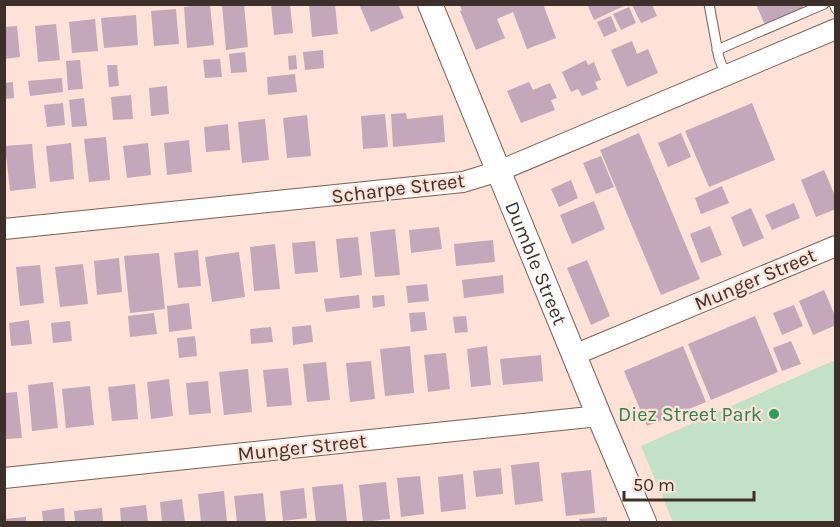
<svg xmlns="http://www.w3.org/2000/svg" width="840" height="527" font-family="Karla,sans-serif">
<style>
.green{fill:#c3e1c6}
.building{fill:#c3a7ba}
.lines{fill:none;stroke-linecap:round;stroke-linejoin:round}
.service-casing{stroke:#7b5f53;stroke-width:11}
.minor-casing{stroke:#7b5f53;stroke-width:22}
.tertiary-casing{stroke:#7b5f53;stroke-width:26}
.service{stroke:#fff;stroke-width:9}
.minor{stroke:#fff;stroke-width:20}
.tertiary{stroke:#fff;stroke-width:24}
.leisure-dot{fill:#2e9e5b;stroke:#fee2d7;stroke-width:2}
.labels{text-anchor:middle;stroke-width:4.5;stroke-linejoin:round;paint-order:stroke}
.street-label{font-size:20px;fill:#3d302b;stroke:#fee2d7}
.leisure-label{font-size:20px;fill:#27864d;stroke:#fee2d7;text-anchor:end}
</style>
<rect width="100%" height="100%" fill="#fee2d7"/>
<!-- green -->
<polygon class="green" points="835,360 835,522 673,522 641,446"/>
<!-- building -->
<g class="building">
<polygon points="210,4 214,45 187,48 184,7"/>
<polygon points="222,4 244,4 248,47 226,50"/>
<polygon points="271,4 290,4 293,33 274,35"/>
<polygon points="309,4 335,4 338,34 312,37"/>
<polygon points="359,4 398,4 404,18 371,32"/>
<polygon points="463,4 543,4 556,38 527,49 513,12 497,19 505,38 476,50 460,11 462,10 460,6"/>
<polygon points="587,4 628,4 594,20"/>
<polygon points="634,4 652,4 657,16 641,23 632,5"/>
<polygon points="756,4 802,4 803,8 765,25"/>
<polygon points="629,7 636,23 621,30 613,14"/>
<polygon points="176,9 179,44 154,46 151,11"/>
<polygon points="136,15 138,45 104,48 101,18"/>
<polygon points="611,16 617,31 604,37 597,22"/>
<polygon points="95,19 98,51 72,53 69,22"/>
<polygon points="56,24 60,60 38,62 35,26"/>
<polygon points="17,26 20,57 4,59 4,27"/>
<polygon points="632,41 637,54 648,49 658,73 627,87 611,50"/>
<polygon points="323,50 324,68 305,70 303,52"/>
<polygon points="245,52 247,72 231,73 229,54"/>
<polygon points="296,55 297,69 289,70 288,56"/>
<polygon points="220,59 222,77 205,78 203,60"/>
<polygon points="80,60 83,89 68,90 66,61"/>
<polygon points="586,60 588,65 594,62 601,80 595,82 598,89 582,96 578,89 571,92 562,72"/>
<polygon points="107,65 117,65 119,86 109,87"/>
<polygon points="295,74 297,92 268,95 267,77"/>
<polygon points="62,78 63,92 30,96 28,81"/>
<polygon points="13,82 14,98 4,99 4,83"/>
<polygon points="529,82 533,90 550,83 557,98 551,100 555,110 521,123 507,91"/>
<polygon points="167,86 169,114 151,116 149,88"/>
<polygon points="131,95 133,119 113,120 111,97"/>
<polygon points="84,98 87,126 72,127 69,100"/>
<polygon points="63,103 65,125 47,127 44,105"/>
<polygon points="752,103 775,160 709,187 685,131"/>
<polygon points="406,113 407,119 443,115 445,142 393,147 391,114"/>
<polygon points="385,114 388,147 363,149 361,116"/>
<polygon points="307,115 311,156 287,158 283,118"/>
<polygon points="265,119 269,160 242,163 238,122"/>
<polygon points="228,124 230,150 206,152 204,127"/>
<polygon points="639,133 700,279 661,295 600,150"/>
<polygon points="681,133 691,157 668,167 658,143"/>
<polygon points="106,137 110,180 89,182 84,139"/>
<polygon points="189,140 192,172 167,175 164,143"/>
<polygon points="71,143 74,179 50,182 46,146"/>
<polygon points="148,143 151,175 127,178 123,146"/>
<polygon points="32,144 36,188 10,191 5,146"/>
<polygon points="601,156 614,187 596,194 583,163"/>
<polygon points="824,170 836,198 836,209 816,217 801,180"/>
<polygon points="571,180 578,198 559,207 551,189"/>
<polygon points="722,186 729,203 701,214 695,198"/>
<polygon points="594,201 605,229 572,244 560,215"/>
<polygon points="794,203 800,218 772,230 765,215"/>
<polygon points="751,208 764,238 743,247 731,217"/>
<polygon points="710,226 722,255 701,263 690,234"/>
<polygon points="439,227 442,249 411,253 409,230"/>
<polygon points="395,229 400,275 375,277 370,232"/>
<polygon points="358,237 362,275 340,278 336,239"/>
<polygon points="493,240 495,262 456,266 454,244"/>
<polygon points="315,241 318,272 295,274 292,243"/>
<polygon points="275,244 280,289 254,291 250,247"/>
<polygon points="198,250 201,286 178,288 174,253"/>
<polygon points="239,252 245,297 212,302 205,257"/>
<polygon points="159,253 165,309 130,313 124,256"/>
<polygon points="119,258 122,292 97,295 94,261"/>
<polygon points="587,260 610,316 591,325 567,268"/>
<polygon points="83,264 88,304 60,307 55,267"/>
<polygon points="40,265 44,303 20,306 16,267"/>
<polygon points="503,275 504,293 464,298 462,280"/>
<polygon points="427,284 429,301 408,303 406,286"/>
<polygon points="824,290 836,318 836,325 813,335 799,301"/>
<polygon points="359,295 360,308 326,312 324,299"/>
<polygon points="384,295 385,306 373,308 372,296"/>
<polygon points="189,303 192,329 169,332 167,306"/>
<polygon points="794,305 803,326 782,335 773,313"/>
<polygon points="425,312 427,330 411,332 409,313"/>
<polygon points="154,313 157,334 130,337 128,316"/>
<polygon points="466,316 468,332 455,333 453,317"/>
<polygon points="755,316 778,372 711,400 688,344"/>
<polygon points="29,320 32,344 11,346 9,323"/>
<polygon points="70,321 72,341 53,343 51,323"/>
<polygon points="311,325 313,342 293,345 292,327"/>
<polygon points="271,327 273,342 251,344 250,329"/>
<polygon points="195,336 197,356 179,358 177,338"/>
<polygon points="791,341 801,364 782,371 773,348"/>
<polygon points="410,346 414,393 385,396 380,349"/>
<polygon points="487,346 491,385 471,387 467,349"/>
<polygon points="683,346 706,402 647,426 624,371"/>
<polygon points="446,353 450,389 428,392 424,355"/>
<polygon points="541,355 543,381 503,385 500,359"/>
<polygon points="371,361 375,399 350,402 346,363"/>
<polygon points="326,362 330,400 307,402 303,364"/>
<polygon points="288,368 292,405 267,407 263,370"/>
<polygon points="248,369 252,412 224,415 219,372"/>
<polygon points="169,379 173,416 151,419 147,382"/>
<polygon points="208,381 211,413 189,415 186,383"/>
<polygon points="53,382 58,428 32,431 28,385"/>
<polygon points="135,384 138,419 112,421 108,387"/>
<polygon points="90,386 94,425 66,428 62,389"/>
<polygon points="17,392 22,438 4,439 4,393"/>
<polygon points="539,462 543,501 515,505 511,465"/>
<polygon points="501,468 503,494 476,497 473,471"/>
<polygon points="591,470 595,513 566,516 561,473"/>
<polygon points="463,474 466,509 441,512 438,477"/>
<polygon points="420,476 424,514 401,517 397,478"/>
<polygon points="386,482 390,519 363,522 359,485"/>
<polygon points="343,484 347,522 316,522 312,487"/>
<polygon points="304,488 307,518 283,521 280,491"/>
<polygon points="224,491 227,522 201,522 198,494"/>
<polygon points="263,493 266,522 237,522 234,496"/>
<polygon points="182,499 185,522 162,522 160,502"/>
<polygon points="146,505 148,522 121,522 120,508"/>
<polygon points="64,508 65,522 43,522 42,511"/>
<polygon points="102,508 103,522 75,522 74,511"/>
<polygon points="26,517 26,522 4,522 4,519"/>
<polygon points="607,517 607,522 580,522 579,519"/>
</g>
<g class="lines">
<!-- service casing -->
<g class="service-casing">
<g id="service">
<polyline points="709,4 719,58 726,76"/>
<polyline points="834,4 836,9"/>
<polyline points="717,50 824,4"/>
</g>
</g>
<!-- minor casing -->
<g class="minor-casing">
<g id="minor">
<polyline points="4,229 463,182 499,171 836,29"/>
<polyline points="574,355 836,246"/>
<polyline points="4,478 599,416"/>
</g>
</g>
<!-- tertiary casing -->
<g class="tertiary-casing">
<g id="tertiary">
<path id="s1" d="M430,4L599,416L644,522"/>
</g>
</g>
<!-- service -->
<use href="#service" class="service"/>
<!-- minor -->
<use href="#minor" class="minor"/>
<!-- tertiary -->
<use href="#tertiary" class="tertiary"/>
</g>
<!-- markers -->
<circle class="leisure-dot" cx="774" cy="414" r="6"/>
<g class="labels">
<!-- street labels -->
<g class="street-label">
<text transform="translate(398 188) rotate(-7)" y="7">Scharpe Street</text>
<text dy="7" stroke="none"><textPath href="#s1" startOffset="280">Dumble Street</textPath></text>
<text transform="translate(755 279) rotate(-23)" y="7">Munger Street</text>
<text transform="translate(302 447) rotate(-6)" y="7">Munger Street</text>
</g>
<!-- leisure labels -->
<g class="leisure-label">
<text x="762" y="421">Diez Street Park</text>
</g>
</g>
<!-- border -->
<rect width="840" height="527" fill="none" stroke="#3d302b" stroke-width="12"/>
<!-- scale -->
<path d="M624 491v9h130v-9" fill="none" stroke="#3d302b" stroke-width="3"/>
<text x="633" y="491" font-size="18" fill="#3d302b" stroke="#fee2d7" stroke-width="4.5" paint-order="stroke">50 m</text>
</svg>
